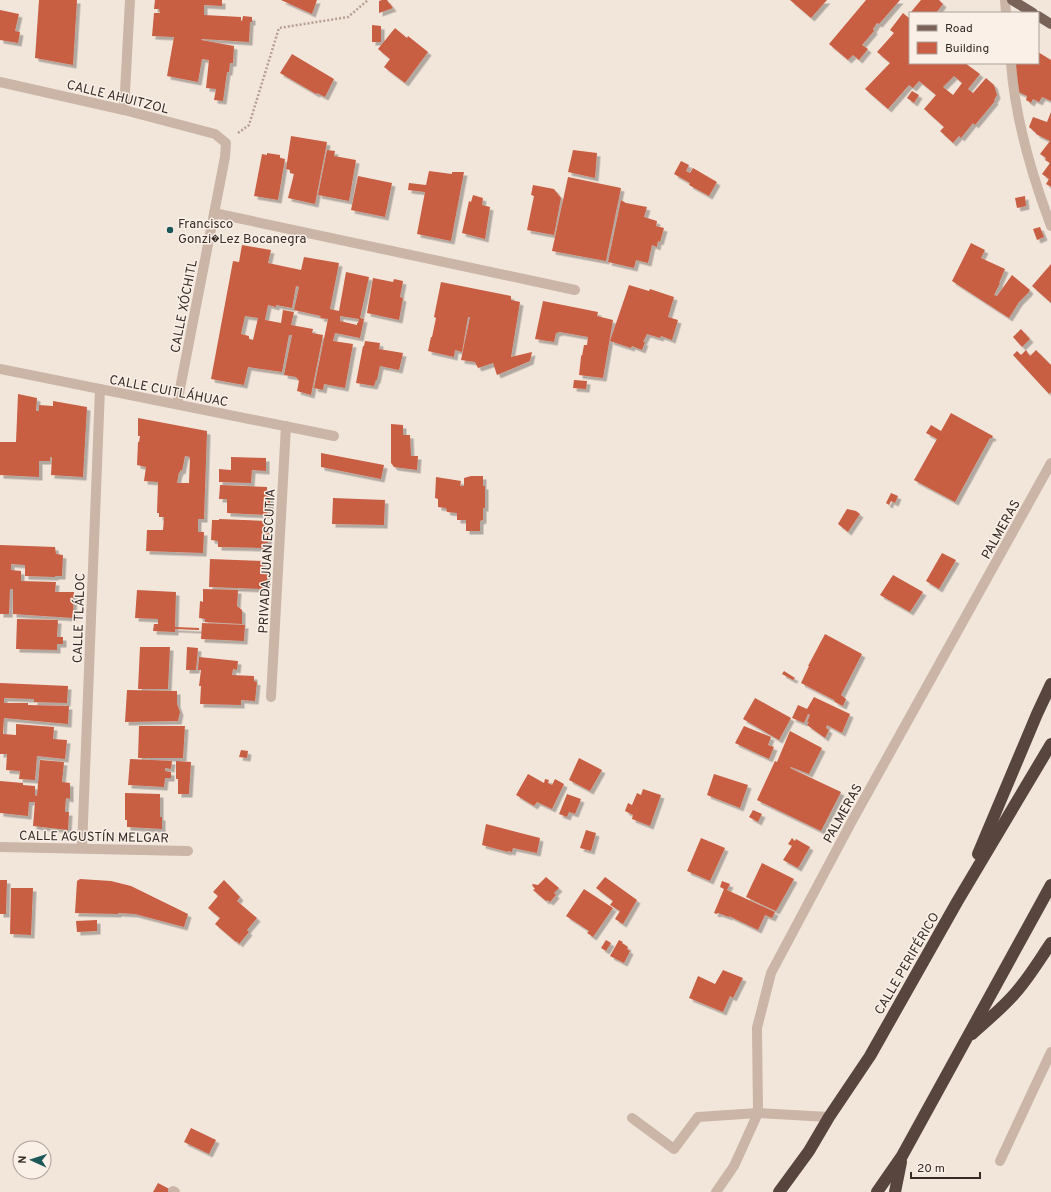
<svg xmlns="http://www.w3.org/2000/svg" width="1051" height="1192" font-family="Overpass,sans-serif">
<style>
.building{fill:#c85e43;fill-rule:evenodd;filter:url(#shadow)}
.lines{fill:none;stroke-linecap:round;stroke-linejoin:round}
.path{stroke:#b69f91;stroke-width:2.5;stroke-dasharray:2 2;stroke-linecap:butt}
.minor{stroke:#cab5a6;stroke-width:10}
.major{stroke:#796258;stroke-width:10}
.highway{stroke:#58453e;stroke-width:12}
.poi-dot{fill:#1c5759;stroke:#faf0e7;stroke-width:1.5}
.labels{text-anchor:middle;stroke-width:3;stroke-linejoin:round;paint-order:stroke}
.street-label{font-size:13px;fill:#362b27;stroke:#faf0e7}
.poi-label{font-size:13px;fill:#362b27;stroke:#faf0e7;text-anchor:start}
</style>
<defs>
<filter id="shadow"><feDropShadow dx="3.5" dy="3.5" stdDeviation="0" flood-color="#0004"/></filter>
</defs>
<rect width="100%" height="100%" fill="#f2e6db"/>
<!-- building -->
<g class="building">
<polygon points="39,0 77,0 73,65 35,58"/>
<polygon points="155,0 222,0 222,6 204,5 204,15 241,17 241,21 242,21 243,16 252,17 252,22 250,22 249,42 202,39 201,40 234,46 233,63 230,63 229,72 227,72 223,101 214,100 216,89 206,88 209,60 202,59 198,82 167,76 174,37 152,36 154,13 160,13 159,9 154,9"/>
<polygon points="281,0 317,0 312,14"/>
<polygon points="382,0 387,0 393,8 379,13 379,1"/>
<polygon points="790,0 827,0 811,18"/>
<polygon points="866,0 900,0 879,24 877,23 873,29 874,31 862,45 868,49 859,60 853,55 848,60 829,44"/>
<polygon points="921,0 939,0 943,4 936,13 912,13 911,12"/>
<polygon points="0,10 19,14 15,31 20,32 18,43 0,40"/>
<path d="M903,13L910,19V63H925L927,64L928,63H965L980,74L968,89L973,93L986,78L994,85L997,95L994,100L995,101L975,125L973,123L961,138L959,136L953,143L940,131L944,127L924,109L936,95L919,81L913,88L909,85L888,109L865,89L890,63L877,52L894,33L890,30ZM954,76L962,83L953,95L943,87Z"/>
<polygon points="372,25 381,26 381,42 372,42"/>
<polygon points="395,28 407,38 408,36 428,52 405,83 384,67 390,59 378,49"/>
<polygon points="1038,52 1051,60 1051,101 1042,97 1039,102 1033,99 1031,103 1026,100 1027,96 1016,91 1014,63 1038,63"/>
<polygon points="292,54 334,79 325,97 317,93 316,94 280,73"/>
<polygon points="912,91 919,95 914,103 907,98"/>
<polygon points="1051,112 1051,187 1046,184 1049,179 1042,174 1050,163 1045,160 1046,158 1040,154 1050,141 1036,134 1036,133 1029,127 1033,117 1047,122"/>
<polygon points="291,136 327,142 315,204 288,198 294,174 290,173 290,170 286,169"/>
<polygon points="327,150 335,151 334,156 356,160 349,201 318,195"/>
<polygon points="573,150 597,153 595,178 568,172"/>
<polygon points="267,153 280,155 280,158 285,159 278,200 254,196 262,154 267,155"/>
<polygon points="681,161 689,165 686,171 690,173 693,168 717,182 709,196 689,185 690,183 674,174"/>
<polygon points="429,171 452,174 452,172 464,172 451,241 417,234 425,192 408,190 409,183 426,185"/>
<polygon points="358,176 392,183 385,217 351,210"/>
<polygon points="568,177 621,188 606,261 552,251"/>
<polygon points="533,185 554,189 561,198 554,235 527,230 534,196 531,195"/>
<polygon points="473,195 483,198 482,205 490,207 485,239 462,233 469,201 471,202"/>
<polygon points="1025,196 1026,206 1017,208 1015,198"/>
<polygon points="621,200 626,203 647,207 644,217 657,221 656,226 664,228 660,242 658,241 657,247 652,245 648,263 636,260 634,268 608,262"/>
<polygon points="1040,227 1044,237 1037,240 1033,229"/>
<polygon points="971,243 985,250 981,258 1005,269 999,283 1000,283 994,295 997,296 1012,275 1030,290 1029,291 1029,292 1019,302 1009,318 952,281"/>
<path d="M242,245L271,250L268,263L301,270L304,257L339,263L330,309L339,311L346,272L369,277L360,318L364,319L360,338L335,333L333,341L353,344L345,388L324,384L323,390L314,388L328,319L320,318L321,316L294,310L299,287L296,286L292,308L276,305V307L268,305L265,320L281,323L283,310L294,312L291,325L313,329L312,333L323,335L311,395L297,391L299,381L296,377L284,375L292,335H289L282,372L248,367L244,385L211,379L233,261L239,262ZM245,316L258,318L253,340L249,339V336L241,334ZM340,316L359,319L358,323H357V325L340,321Z"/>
<polygon points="1051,264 1051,303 1032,286"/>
<polygon points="373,278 393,282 394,279 403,281 400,297 403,298 399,320 367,313"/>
<polygon points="441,282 511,296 511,300 520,302 511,357 532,352 530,361 497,375 493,363 478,368 475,362 461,360 470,317 468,317 462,352 455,350 454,357 428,351 431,337 432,337 436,318 434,317"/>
<polygon points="629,285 649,291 650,289 674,297 668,317 678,320 672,340 661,336 660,338 647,334 643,342 645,342 642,350 632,346 631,348 610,341"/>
<polygon points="543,301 598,312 597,316 613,320 603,378 579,375 581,357 581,355 582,356 584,345 587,345 588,337 560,332 556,333 554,342 535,339"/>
<polygon points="1021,329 1030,339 1022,347 1013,337"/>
<polygon points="365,341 380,343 379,349 403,353 399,370 380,366 377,380 376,380 374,386 356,383 363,346 364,346"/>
<polygon points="1026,350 1030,356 1036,350 1051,365 1051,392 1049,394 1013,355 1017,351 1021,355"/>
<polygon points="574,380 587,381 586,389 573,388"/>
<polygon points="18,394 37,398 36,411 39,411 39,405 53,406 53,401 87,407 83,477 51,475 52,457 50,457 50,461 39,461 39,477 0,475 0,442 16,442"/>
<polygon points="951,413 993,436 992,438 990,438 955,502 914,480 937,439 926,433 931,425 941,431"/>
<path d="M138,418L207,431L204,519H198V532H204L203,553L146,551L147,530H163L164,517H159V513H157L158,482L144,481L146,467L137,465L138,442H139L140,436H138ZM185,456L190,457L189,483H177L179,472L180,473V470L182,471Z"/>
<polygon points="391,424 403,425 403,435 410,435 411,456 418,456 417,470 394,467 391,463"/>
<polygon points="321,453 384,465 381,479 321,467"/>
<polygon points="231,457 266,458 266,471 252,470 251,483 219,482 219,469 231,470"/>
<polygon points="471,476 483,476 483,486 485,486 485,508 483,508 483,520 480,521 480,531 466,531 466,520 457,520 457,513 447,512 446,508 438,507 438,499 435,498 436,477 461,481 460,486 464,486 464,478"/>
<polygon points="220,485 267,487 267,496 270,496 270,507 267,507 267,515 227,513 227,499 219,499"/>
<polygon points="891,493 898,496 895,503 891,501 889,505 886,503"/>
<polygon points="333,498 385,500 384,525 332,524"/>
<polygon points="847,509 856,511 860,514 848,532 838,524"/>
<polygon points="219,519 266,521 265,529 269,529 268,543 265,543 265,550 263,551 262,548 218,547 218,541 211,540 212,520 219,520"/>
<polygon points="0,545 55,547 56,554 63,555 62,576 55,576 55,577 25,576 25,565 11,564 11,570 21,571 21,581 56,582 55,592 74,592 73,618 13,614 13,589 10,589 9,614 0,614"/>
<polygon points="942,553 956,560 939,589 926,581"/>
<polygon points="210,559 263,561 263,569 267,569 267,582 263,582 262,589 209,587"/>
<polygon points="893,575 923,592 910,612 880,595"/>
<polygon points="203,589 238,590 237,606 242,610 242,624 205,622 205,619 199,618 200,601 203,602"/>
<polygon points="137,590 176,592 175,627 199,628 199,630 175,629 175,632 153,631 154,624 158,624 158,619 135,618"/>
<polygon points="17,619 58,620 57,637 63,637 63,644 57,644 57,650 16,649"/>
<polygon points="202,623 245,625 244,641 201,639"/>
<polygon points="825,634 862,654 841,695 846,699 843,706 835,702 834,700 801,683 809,666 808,666"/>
<polygon points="140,647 170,647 168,689 138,689"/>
<polygon points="187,647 198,648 196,670 186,670"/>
<polygon points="199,657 238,661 237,670 233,669 232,675 254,676 254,681 257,682 255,701 241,700 241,705 200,704 201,686 199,686 201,670 198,670"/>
<polygon points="784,671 795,678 793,680 782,674"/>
<polygon points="0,683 68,686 67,703 34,702 34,699 4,698 4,703 28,703 28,705 69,706 68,724 4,718 3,734 16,735 16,724 54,727 53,739 67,740 65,759 37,756 35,780 19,779 20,771 6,770 7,754 0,754"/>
<polygon points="127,690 177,691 177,704 180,712 178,721 125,722"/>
<polygon points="814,697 850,714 842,733 827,725 826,728 829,730 825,738 807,725 809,722 807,722 810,715 808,714 804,723 792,718 798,705 807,709"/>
<polygon points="755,698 791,718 779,740 743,719"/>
<polygon points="139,726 185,726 183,758 138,758"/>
<polygon points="744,726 771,737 768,745 774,747 769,759 735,743"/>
<polygon points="790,731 822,748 809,774 791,767 790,768 841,792 821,831 757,800 775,761 777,762"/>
<polygon points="241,750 248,751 247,758 239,757"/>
<polygon points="579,758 602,770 590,791 569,780"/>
<polygon points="130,759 172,761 171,769 165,768 165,771 171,772 171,778 165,778 164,787 128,785"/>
<polygon points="40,760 64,762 62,782 70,783 70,799 66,798 65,809 65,812 69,812 68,830 33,826 35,802 29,802 28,816 0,813 0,781 23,783 23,785 35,786 35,795 37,796"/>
<polygon points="176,761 191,762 189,794 178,794 178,779 176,779"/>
<polygon points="528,774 544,783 545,779 549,780 548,783 552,785 555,779 564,784 552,809 537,802 534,806 516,795"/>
<polygon points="714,774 748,785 740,808 707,795"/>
<polygon points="643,789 661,795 650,826 632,819 633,815 625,811 628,803 632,805 637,793 641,795"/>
<polygon points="125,793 160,794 160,817 162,817 162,829 127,827 127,820 125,820"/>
<polygon points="567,794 581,799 575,814 569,812 567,817 559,814"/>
<polygon points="753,810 762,814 758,822 749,817"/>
<polygon points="486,824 540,838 537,853 513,848 512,852 508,851 508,852 482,845"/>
<polygon points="586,830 596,833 591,851 580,848"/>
<polygon points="701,838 725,848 710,881 687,871"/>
<polygon points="792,838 795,841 796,839 810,847 798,868 783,860 792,846 788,844"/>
<polygon points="762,863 794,879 776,911 746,897"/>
<polygon points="546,877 559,888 554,893 556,895 550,902 547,900 546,901 533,890 535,889 532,885 533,884 538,885"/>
<polygon points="605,877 637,900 623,924 615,919 620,911 610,905 613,901 596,888"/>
<polygon points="80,879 111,881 131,886 188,914 184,927 135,914 118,913 118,914 75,913 77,881"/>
<polygon points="0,880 7,880 6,914 0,914"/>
<polygon points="224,880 240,897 237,901 257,918 247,930 249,932 239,944 237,941 236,942 215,924 220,918 208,908 218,896 213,892"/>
<polygon points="722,881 730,884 727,890 775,912 772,918 765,915 758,930 729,916 729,917 718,913 717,914 714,913 724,889 720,887"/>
<polygon points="11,888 33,888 31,935 10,934"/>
<polygon points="584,889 613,908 593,937 587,933 589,931 566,916"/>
<polygon points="97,920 97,931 77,932 76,921"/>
<polygon points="606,940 611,943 606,951 601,948"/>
<polygon points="619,940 623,942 622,943 628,947 627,949 630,951 624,963 610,956"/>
<polygon points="723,970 743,978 733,998 730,996 723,1012 689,998 698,976 715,984"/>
<polygon points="191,1128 216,1140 209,1154 184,1142"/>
<polygon points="158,1183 175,1192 153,1192"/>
</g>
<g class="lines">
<!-- path -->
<polyline class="path" points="238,133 249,125 279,28 348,17 368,0"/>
<!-- minor -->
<g class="minor">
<polyline points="1005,0 1006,13"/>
<path d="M1011,63C1015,117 1032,176 1051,226"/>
<polyline points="0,82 124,110 215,134 226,143 225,157 177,404"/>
<polyline points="124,110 130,0"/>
<polyline points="214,213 575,290"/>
<polyline points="0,369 334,436"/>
<polyline points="271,697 286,426"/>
<polyline points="0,847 188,851"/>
<polyline points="82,848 100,389"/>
<polyline points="632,1118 674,1149 698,1117 758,1113 829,1117"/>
<polyline points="1000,1161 1051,1052"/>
<polyline points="173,1191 175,1192"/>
<polyline points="716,1192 734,1166 758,1113 757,1028 771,973 852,821 1051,463"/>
</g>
<!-- major -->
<g class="major">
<polyline points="1012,0 1033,13"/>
<polyline points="1038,16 1051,24"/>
</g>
<!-- highway -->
<g class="highway">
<polyline points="978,854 1037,714 1051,684"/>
<path d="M972,1034C987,1020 1004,1007 1017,991C1030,976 1040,959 1051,943"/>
<polyline points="779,1192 809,1151 829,1117 870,1056 957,902 1051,744"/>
<polyline points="877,1192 902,1156 1051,885"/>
<polyline points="895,1192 901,1162"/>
</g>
</g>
<!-- markers -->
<circle class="poi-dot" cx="170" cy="230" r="4"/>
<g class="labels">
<!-- street labels -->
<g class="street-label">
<text transform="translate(118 96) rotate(14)" y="5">CALLE AHUITZOL</text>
<text transform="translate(183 306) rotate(-79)" y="5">CALLE XÓCHITL</text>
<text transform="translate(169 390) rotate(11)" y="5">CALLE CUITLÁHUAC</text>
<text transform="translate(1000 529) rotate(-61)" y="5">PALMERAS</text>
<text transform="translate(266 561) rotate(-87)" y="5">PRIVADA JUAN ESCUTIA</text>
<text transform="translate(78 618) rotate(-88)" y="5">CALLE TLÁLOC</text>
<text transform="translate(842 813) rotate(-61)" y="5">PALMERAS</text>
<text transform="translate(94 836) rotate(1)" y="5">CALLE AGUSTÍN MELGAR</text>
<text transform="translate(906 963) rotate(-60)" y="5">CALLE PERIFÉRICO</text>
</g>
<!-- poi labels -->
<g class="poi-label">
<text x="178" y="228">Francisco<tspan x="178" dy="15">Gonzi�Lez Bocanegra</tspan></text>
</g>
</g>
<!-- legend -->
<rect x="909" y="12" width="130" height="52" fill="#faf0e7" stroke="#aca19a"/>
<rect x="917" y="25" width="20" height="6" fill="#796258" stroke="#aca19a"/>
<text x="945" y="32" font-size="12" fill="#362b27">Road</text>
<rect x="917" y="42" width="20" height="12" fill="#c85e43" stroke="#aca19a"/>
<text x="945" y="52" font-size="12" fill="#362b27">Building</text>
<!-- north arrow -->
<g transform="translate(32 1160) rotate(273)"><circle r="19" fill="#faf0e7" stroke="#aca19a"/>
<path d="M0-3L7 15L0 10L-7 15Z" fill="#1c5759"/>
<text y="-6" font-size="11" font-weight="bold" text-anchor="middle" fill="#362b27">N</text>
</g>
<!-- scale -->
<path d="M911 1172v6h69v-6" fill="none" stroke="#362b27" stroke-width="2"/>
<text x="917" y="1172" font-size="12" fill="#362b27" stroke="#faf0e7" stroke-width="3" paint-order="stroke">20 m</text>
</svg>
